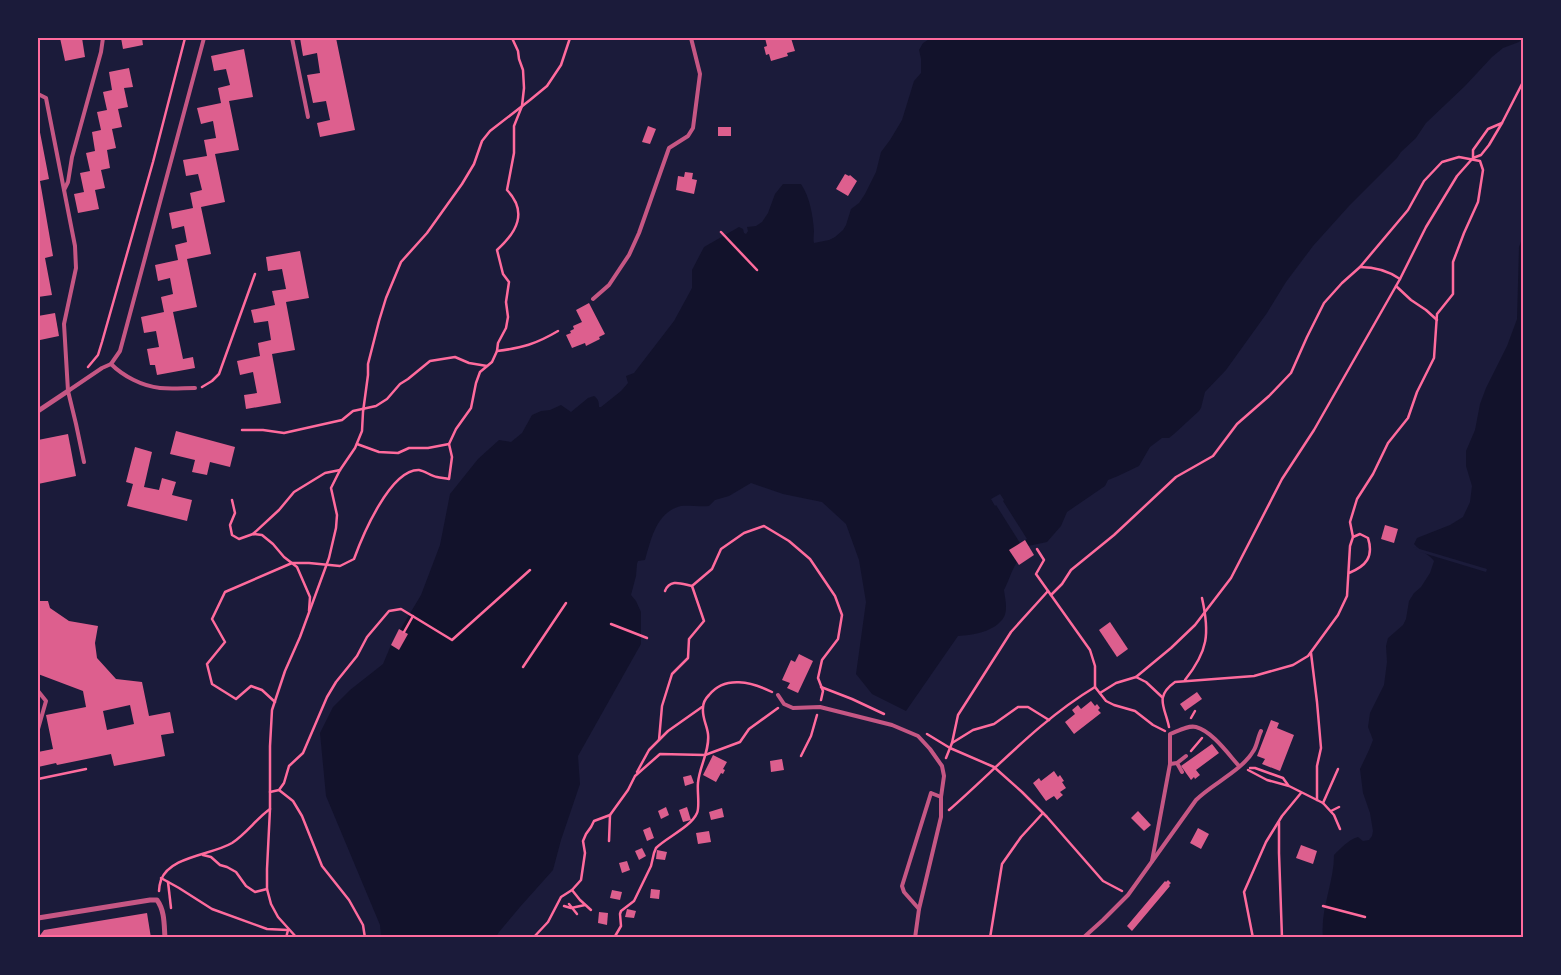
<svg xmlns="http://www.w3.org/2000/svg" width="1561" height="975" font-family="Rubik,sans-serif">
<style>
.water{fill:#12122b}
.pier{fill:#1b1b3a}
.building{fill:#dd5f8e;fill-rule:evenodd}
.lines{fill:none;stroke-linecap:round;stroke-linejoin:round}
.path{stroke:#ff6b9d;stroke-width:2.5}
.service{stroke:#c65784;stroke-width:4}
.minor{stroke:#c65784;stroke-width:5}
.neatline{fill:none;stroke:#ff6b9d;stroke-width:2}
</style>
<rect width="100%" height="100%" fill="#1b1b3a"/>
<!-- water -->
<g class="water">
<path d="M931,38H1523L1519,42L1503,48L1492,57L1465,86L1426,123L1416,138L1401,152L1397,158L1349,206L1313,246L1286,282L1267,313L1226,370L1205,392L1201,408L1199,411L1174,434L1169,438H1162L1150,447L1139,466L1118,476L1108,480L1105,486L1067,512L1061,526L1047,542L1009,550L1017,562C1011,571 1009,581 1004,590C1005,598 1008,609 1004,617C995,632 973,635 958,636L906,711L872,694L856,674L866,602L859,560L846,524L822,502L783,494L751,483L729,496L715,500L709,506C700,507 689,505 681,506C656,512 651,540 645,560L638,561L637,564L636,576L631,595L636,601L641,612V644L578,756L580,784L561,840L553,870L520,907L499,932L496,937H381L380,925L326,796L320,733L333,707L350,690L383,664L391,645L421,595L440,545L450,494L478,459L499,440L511,442L522,433L532,415L541,411L550,410L561,405L571,412L588,398L594,396C598,399 599,401 599,407H601L621,391L628,383L626,376L634,373L674,321L692,288V270L704,247L739,227L743,229L744,233L746,234L748,231L747,227L756,226L762,222L768,213L775,194L783,184H801C810,197 813,216 814,231C814,235 813,239 814,243L829,240L835,237L843,230L846,225L851,209L859,203L865,194L876,172L881,152L890,140L902,120L914,81L921,73V59L919,50L923,43Z"/>
<path d="M1523,236V937L1323,938C1320,909 1334,883 1334,855C1341,848 1348,840 1358,837L1363,841L1369,840L1372,836L1373,831L1370,813L1363,793L1360,769L1369,750L1373,740L1368,727L1370,713L1384,685L1387,662L1386,646L1388,638L1403,625L1406,619L1409,601L1414,593L1421,587L1430,573L1434,561C1429,554 1420,551 1414,544L1417,538L1450,525L1463,517L1470,502L1472,486L1466,466V451L1475,430L1480,404L1486,388L1507,346L1517,319L1519,247Z"/>
</g>
<!-- pier -->
<g class="pier">
<polygon points="1000,494 1004,500 1003,501 1027,539 1020,543 996,505 995,506 991,499"/>
<polygon points="1413,547 1487,569 1486,572 1420,552"/>
</g>
<!-- building -->
<g class="building">
<polygon points="60,38 82,38 85,57 65,61"/>
<polygon points="121,38 142,38 143,45 123,49"/>
<polygon points="300,38 336,38 355,130 320,137 317,123 330,120 326,101 313,103 307,75 320,73 317,53 303,56"/>
<polygon points="765,38 791,38 795,51 787,53 788,56 771,61 769,54 766,55 764,47 767,46"/>
<polygon points="244,49 253,97 229,101 239,150 215,154 225,202 201,207 211,254 187,259 197,307 173,312 183,359 193,357 195,368 157,375 155,365 150,365 147,349 159,347 156,331 144,333 141,317 164,312 161,297 173,294 170,278 158,281 155,265 178,260 175,245 187,242 184,226 172,229 169,213 193,208 190,193 202,190 198,174 186,176 183,160 207,156 204,140 216,138 213,121 201,124 197,108 221,103 218,88 230,85 226,69 214,71 211,56"/>
<polygon points="129,68 133,87 124,88 128,107 118,109 122,127 112,129 116,148 107,150 110,168 101,170 105,188 95,190 99,209 78,213 74,194 84,192 80,173 90,171 86,153 95,151 92,132 101,130 97,112 107,110 103,92 112,90 109,72"/>
<polygon points="38,122 49,179 40,181 53,256 45,258 52,295 38,297"/>
<polygon points="648,126 656,129 650,144 642,142"/>
<rect x="718" y="127" width="13" height="9"/>
<polygon points="685,172 693,173 692,179 697,180 694,194 676,190 678,176 684,177"/>
<polygon points="845,174 849,176 850,175 857,181 848,196 836,189"/>
<polygon points="300,251 309,298 286,302 295,350 272,354 281,403 246,409 244,395 257,393 253,372 240,375 237,361 260,356 258,343 271,340 268,321 254,323 251,310 275,305 272,291 286,289 282,269 268,271 266,257"/>
<polygon points="589,303 605,334 599,337 600,339 586,346 585,343 572,348 566,335 571,333 570,331 574,329 573,326 582,322 576,310"/>
<polygon points="55,313 59,336 40,340 38,316"/>
<polygon points="176,431 235,447 230,467 210,462 207,475 192,472 195,460 170,454"/>
<polygon points="68,434 76,476 38,484 38,440"/>
<polygon points="135,447 152,452 144,487 159,490 162,478 176,482 172,495 192,500 187,521 127,506 133,484 126,482"/>
<polygon points="1385,525 1398,529 1394,543 1381,539"/>
<polygon points="1025,540 1034,555 1019,565 1009,550"/>
<path d="M38,601H48L50,608L69,621L98,626L95,643L97,658L116,679L142,682L149,716L170,712L174,733L161,735L165,756L114,766L111,754L57,765L56,763L38,767V752L53,749L46,715L86,707L83,691L38,674ZM130,705L134,724L107,730L103,711Z"/>
<polygon points="1110,622 1128,649 1117,657 1099,630"/>
<polygon points="399,629 408,634 399,650 391,645"/>
<polygon points="799,654 813,661 798,693 787,688 790,683 782,680 791,660 795,662"/>
<polygon points="1197,692 1202,699 1185,711 1180,704"/>
<polygon points="1091,701 1095,706 1097,704 1100,708 1098,710 1101,713 1074,734 1065,722 1075,714 1072,710 1078,705 1081,709"/>
<polygon points="1271,720 1279,723 1277,728 1294,735 1280,771 1262,764 1265,759 1257,756"/>
<polygon points="1212,744 1219,753 1196,770 1200,775 1195,779 1194,777 1191,780 1181,766"/>
<polygon points="713,755 727,762 723,769 725,770 723,774 721,773 716,782 703,775"/>
<polygon points="782,759 784,770 771,772 770,761"/>
<polygon points="1054,771 1058,777 1060,775 1064,781 1062,782 1066,788 1060,792 1063,795 1057,800 1054,796 1046,801 1033,783 1039,778 1041,781"/>
<polygon points="691,775 694,783 685,786 683,777"/>
<polygon points="666,807 669,815 661,819 658,811"/>
<polygon points="687,807 691,820 683,822 679,810"/>
<polygon points="722,808 724,817 711,820 709,812"/>
<polygon points="1138,811 1151,825 1144,831 1131,818"/>
<polygon points="650,827 654,838 647,841 643,830"/>
<polygon points="1198,828 1209,834 1201,849 1190,843"/>
<polygon points="709,831 711,842 698,844 696,833"/>
<polygon points="1301,845 1317,851 1313,864 1296,858"/>
<polygon points="642,848 646,856 639,860 635,851"/>
<polygon points="657,850 667,852 665,860 656,859"/>
<polygon points="627,861 630,870 622,873 619,863"/>
<polygon points="1168,880 1171,883 1169,885 1170,886 1132,931 1127,926 1165,881 1166,882"/>
<polygon points="651,889 660,890 659,899 650,898"/>
<polygon points="612,890 622,892 620,900 610,898"/>
<polygon points="627,909 636,911 634,918 625,917"/>
<polygon points="599,912 608,913 607,925 598,923"/>
<polygon points="147,913 151,938 38,938 44,930"/>
</g>
<g class="lines">
<!-- path -->
<g class="path">
<polyline points="1502,123 1524,80"/>
<polyline points="721,232 757,270"/>
<path d="M1360,267C1375,267 1387,270 1400,279"/>
<polyline points="1396,286 1411,300 1426,310 1437,320"/>
<path d="M497,351C522,348 536,344 558,331"/>
<polyline points="88,367 98,355 102,342 153,162 185,38"/>
<polyline points="202,387 212,381 219,374 255,274"/>
<polyline points="242,430 263,430 284,433 342,420 353,411 376,406 387,399 400,384 408,379 430,361 455,357 469,363 487,366"/>
<polyline points="357,444 379,452 398,453 409,448 428,448 449,444"/>
<polyline points="232,500 235,513 230,525 232,535 239,539 253,534 262,535 273,544 284,557 297,567 310,597 309,611"/>
<polyline points="253,534 279,510 294,492 325,473 340,470"/>
<polyline points="1037,549 1044,560 1036,574 1090,650 1095,666 1095,687 1106,701 1114,705 1135,711 1153,725 1165,731"/>
<path d="M665,591C670,578 682,584 692,586"/>
<polyline points="1051,595 1062,584 1071,570 1114,535 1176,477 1213,456 1237,424 1269,396 1291,373 1307,337 1324,303 1342,283 1360,267 1408,210 1424,181 1442,162 1459,157 1480,161 1483,170 1478,202 1464,233 1453,262 1453,294 1437,314 1434,358 1417,392 1408,418 1388,443 1373,474 1357,499 1350,522 1353,537"/>
<polyline points="611,624 647,638"/>
<polyline points="404,632 413,616"/>
<polyline points="1311,653 1317,702 1321,748 1317,766 1317,800"/>
<polyline points="523,667 566,603"/>
<polyline points="1136,677 1171,648 1195,625 1231,578 1282,479 1314,430 1400,279 1426,227 1457,176 1473,158 1481,155 1489,145 1502,123 1488,129 1473,150 1473,158"/>
<path d="M1185,680C1208,651 1210,634 1202,598"/>
<polyline points="821,687 852,699 884,714"/>
<polyline points="1100,693 1116,683 1136,677 1146,682 1162,697"/>
<path d="M275,702L262,690L251,686L236,699L212,684L207,664L225,642L212,619L225,592L292,563H309L340,566L354,559C362,537 390,469 419,470C425,471 431,476 437,477C441,478 445,478 449,479L452,457L449,444L456,429L471,408L476,383L480,372L492,362L497,351L498,343L506,328L508,317L506,302L509,282L503,274L497,250C517,232 528,212 507,190L514,153V126L522,106L524,88L523,70L519,59L518,51L512,38"/>
<polyline points="1191,718 1195,711"/>
<path d="M1169,727C1165,707 1154,697 1175,682L1254,676L1293,665L1308,656L1338,615L1347,596L1350,546L1353,537L1360,534L1368,538C1374,557 1366,566 1349,573"/>
<polyline points="927,734 950,748 994,767 1022,792 1047,817 1103,881 1122,891"/>
<polyline points="659,740 662,706 672,674 688,658 689,639 704,621 692,586 712,569 721,549 744,533 764,526 789,541 810,559 835,596 842,615 838,639 822,660 818,678 823,691 821,700"/>
<polyline points="952,743 973,730 994,724 1018,707 1028,707 1049,720"/>
<polyline points="1191,751 1202,738"/>
<polyline points="801,756 811,736 817,715"/>
<polyline points="946,758 952,743 958,715 967,701 1011,632 1048,591"/>
<polyline points="1250,768 1255,768 1283,778 1288,785"/>
<polyline points="1248,770 1267,780 1289,786 1323,803 1334,815 1340,829"/>
<polyline points="637,772 649,750 668,731 702,707"/>
<polyline points="38,779 86,769"/>
<polyline points="279,790 293,801 302,816 322,866 349,900 363,925 365,938"/>
<polyline points="270,792 279,790 284,783 289,766 303,753 327,697 336,682 357,656 367,637 389,611 401,609 452,640 530,570"/>
<polyline points="1323,803 1338,769"/>
<path d="M949,810C997,768 1040,720 1095,687"/>
<polyline points="1331,811 1339,807"/>
<polyline points="1279,822 1279,853 1282,938"/>
<polyline points="609,841 610,815"/>
<polyline points="203,855 211,857 220,865 227,867 236,872 246,886 255,892 267,889"/>
<polyline points="161,878 179,888 212,909 267,929 288,930 286,938"/>
<polyline points="168,882 171,908"/>
<polyline points="572,890 580,900 591,910"/>
<path d="M159,891C159,888 160,883 161,880C170,856 212,855 232,843C247,833 256,819 270,809"/>
<polyline points="569,904 577,914"/>
<polyline points="564,906 571,908 585,905"/>
<polyline points="1323,906 1365,917"/>
<polyline points="297,938 278,917 271,904 267,889 267,869 270,809 270,746 272,710 285,671 300,637 329,558 336,528 337,515 331,488 340,470 355,448 362,431 363,412 368,375 368,364 379,321 386,298 401,262 427,233 462,184 474,164 482,141 490,131 530,100 547,86 561,65 570,38"/>
<polyline points="533,938 548,922 561,897 572,890 581,880 585,853 583,841 586,834 591,827 594,821 610,815 628,790 635,776 660,754 705,755 740,742 749,729 778,708"/>
<path d="M614,938L621,926L620,914L621,911L634,901L651,866L654,853L656,848C667,837 691,827 697,813C700,807 697,791 698,783C699,767 710,751 708,734C707,725 702,718 703,708C703,703 705,699 709,695C725,675 752,682 772,692"/>
<polyline points="990,938 1002,864 1021,837 1043,813"/>
<polyline points="1253,938 1244,892 1266,842 1282,816 1301,793"/>
</g>
<!-- service -->
<g class="service">
<polyline points="292,38 308,117"/>
<polyline points="38,94 46,98 75,246 76,268 64,324 68,391 76,424 84,462"/>
<polyline points="64,190 68,182 72,157 101,52 103,38"/>
<polyline points="593,299 609,285 629,255 639,233 669,148 688,136 693,128 700,74 691,38"/>
<path d="M111,364C123,376 142,386 160,388C171,389 184,388 195,388"/>
<polyline points="68,391 102,368 111,364 120,351 204,38"/>
<polyline points="38,691 46,701 38,729"/>
<polyline points="778,695 784,704 793,708 820,707 892,725 918,736 930,749 942,766 944,776 941,797 941,817 919,909 915,938"/>
<polyline points="1177,763 1182,772"/>
<polyline points="1170,764 1177,763 1186,756"/>
<path d="M1152,861L1170,764V734C1178,731 1188,725 1196,727C1212,731 1229,755 1239,766"/>
<polyline points="919,909 904,892 902,886 931,793 941,797"/>
<path d="M1083,938L1103,920L1128,895L1196,800C1213,783 1242,771 1254,750C1257,745 1258,737 1261,731"/>
</g>
<!-- minor -->
<g class="minor">
<polyline points="38,411 68,391"/>
<path d="M38,918L150,900H157C165,911 164,925 165,938"/>
</g>
</g>
<!-- border -->
<rect width="1561" height="975" fill="none" stroke="#1b1b3a" stroke-width="78"/>
<rect x="39" y="39" width="1483" height="897" class="neatline"/>
</svg>
